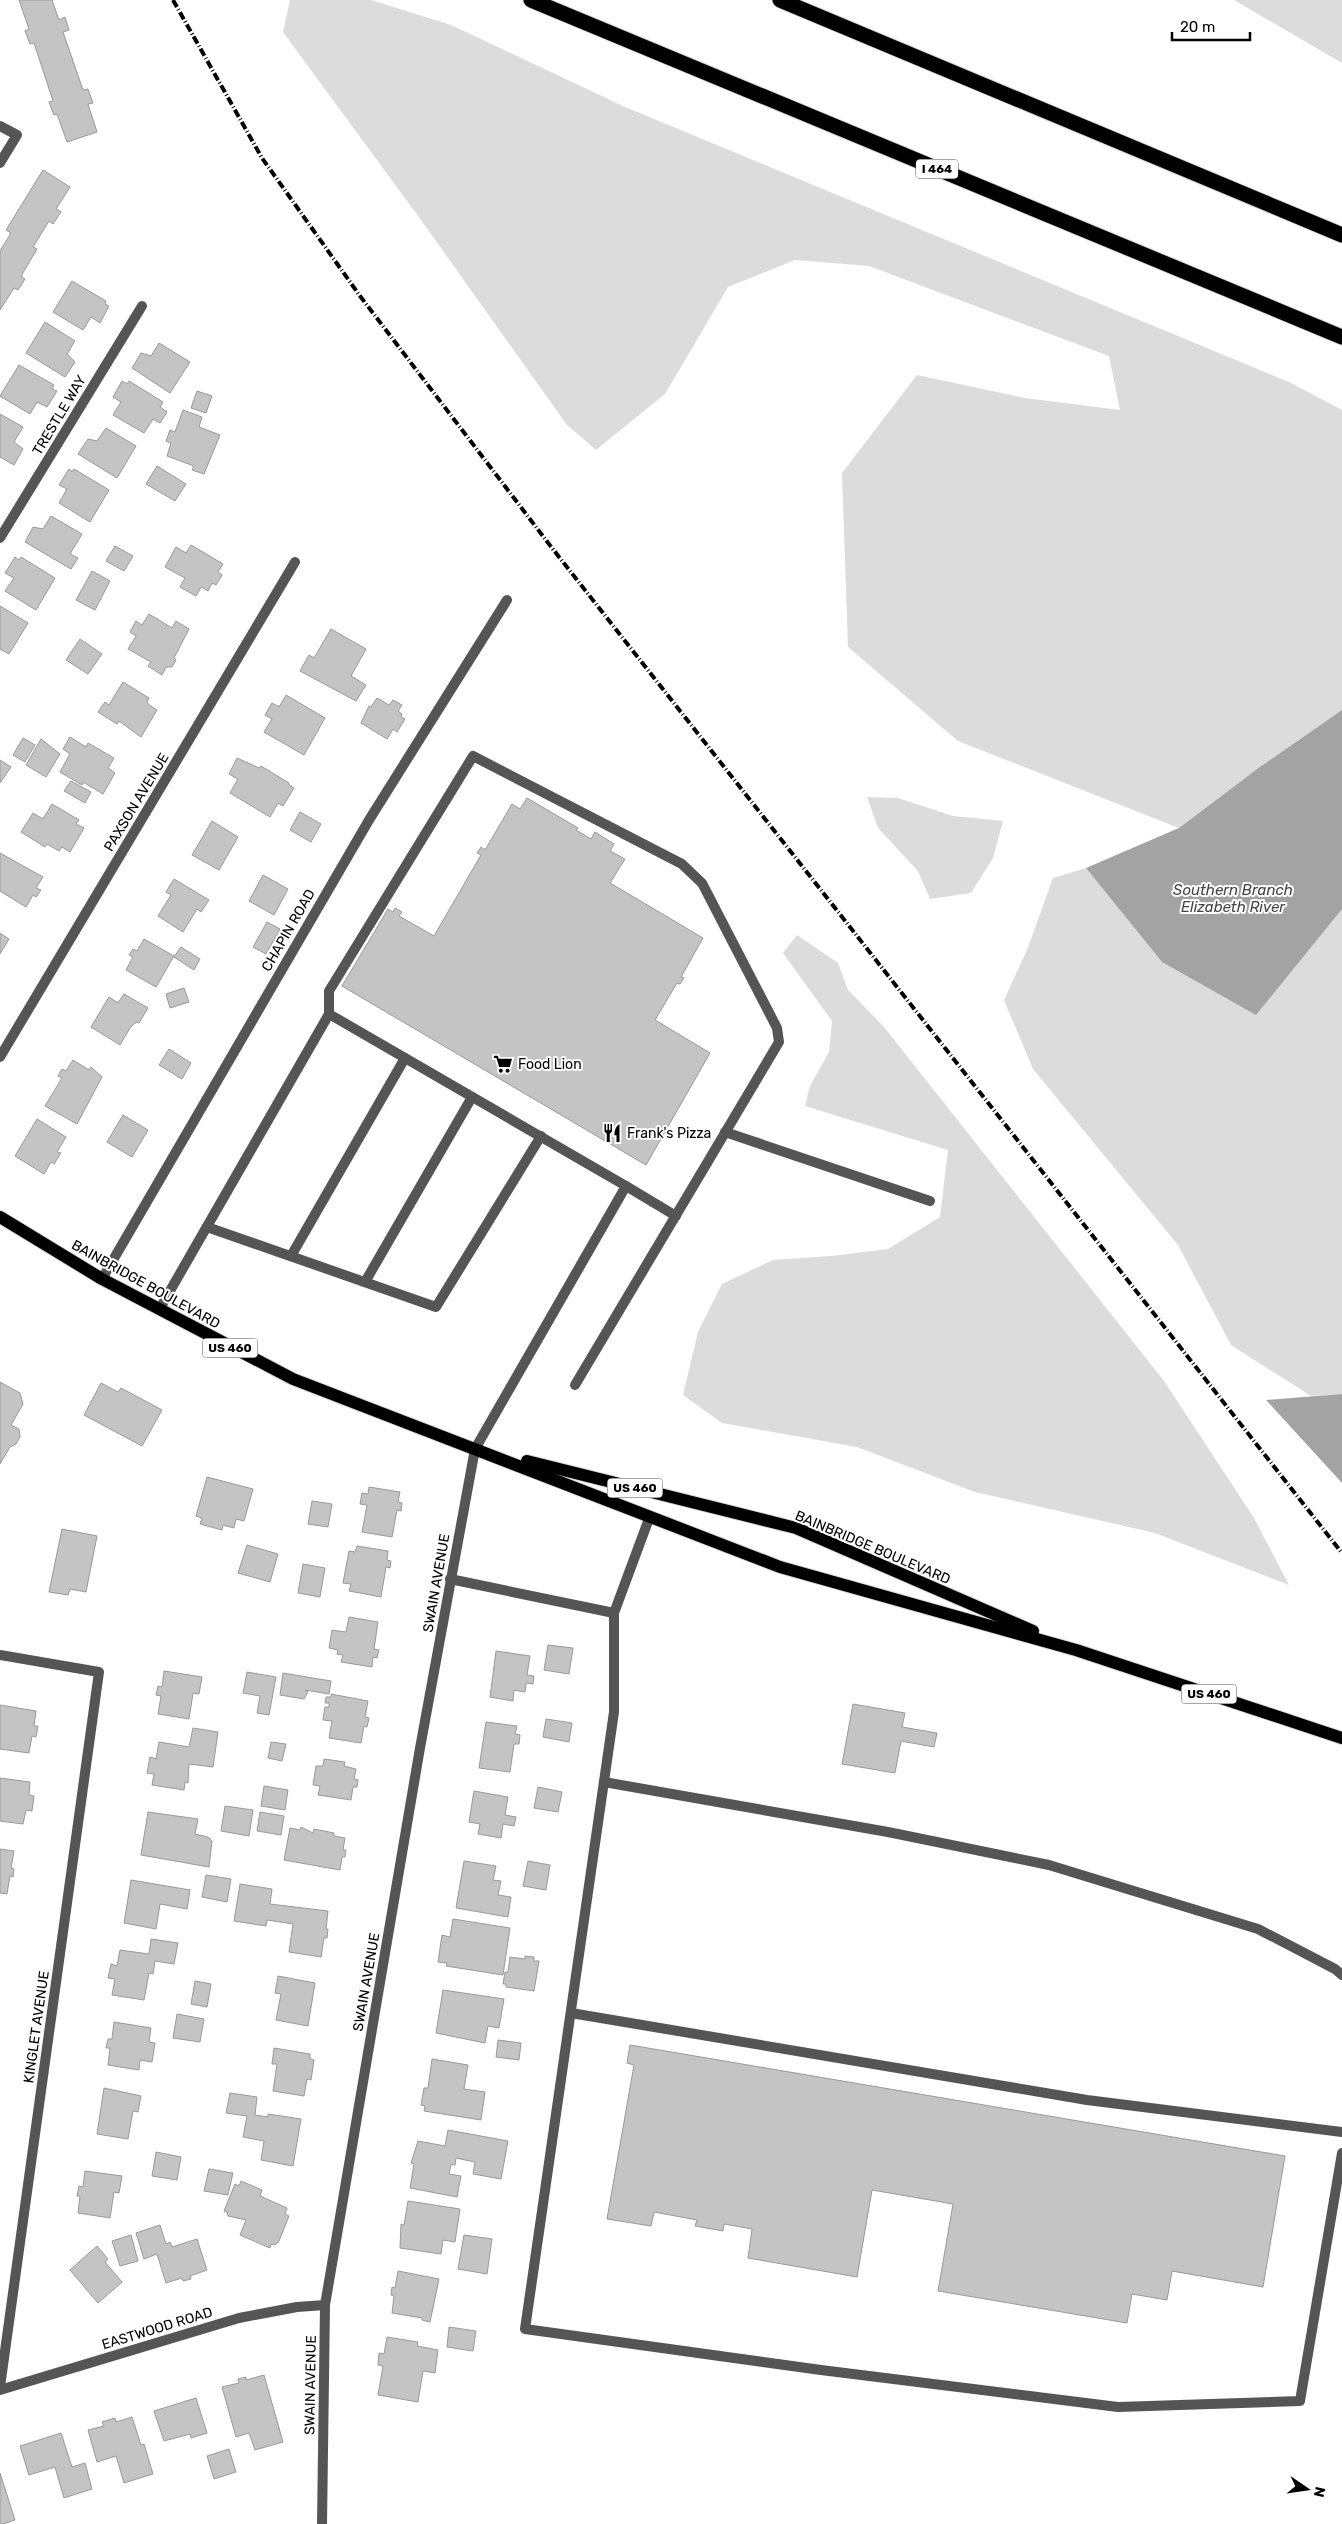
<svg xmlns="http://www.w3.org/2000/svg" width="1342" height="2524" font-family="Rubik,sans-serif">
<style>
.green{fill:#dcdcdc}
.water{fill:#a3a3a3}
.building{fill:#c4c4c4;stroke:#999}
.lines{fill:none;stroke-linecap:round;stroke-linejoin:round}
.primary-casing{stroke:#dbdbdb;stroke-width:14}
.highway-casing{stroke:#dbdbdb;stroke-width:17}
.lane{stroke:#555;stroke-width:10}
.street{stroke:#555;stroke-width:10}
.primary{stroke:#000;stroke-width:12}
.highway{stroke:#000;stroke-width:15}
.rail{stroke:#000;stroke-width:4;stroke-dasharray:8 2.5 1 2.5;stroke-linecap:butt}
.labels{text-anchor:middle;stroke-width:4;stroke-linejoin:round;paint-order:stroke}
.shield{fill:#fff;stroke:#4c4c4c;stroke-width:1}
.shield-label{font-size:12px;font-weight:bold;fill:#000}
.street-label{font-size:14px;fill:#000;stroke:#fff}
.poi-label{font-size:14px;fill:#000;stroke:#fff;text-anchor:start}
.water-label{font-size:15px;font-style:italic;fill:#444;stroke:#fff}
</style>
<rect width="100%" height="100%" fill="#fff"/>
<!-- green -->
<g class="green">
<polygon points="290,0 371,0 451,25 625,107 1289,382 1342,410 1342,710 1257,769 1179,828 958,741 848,647 842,473 917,375 1025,398 1120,410 1109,356 869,266 795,260 728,287 665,394 596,450 567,425 421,220 283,32"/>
<polygon points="1234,0 1342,0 1342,63"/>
<polygon points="867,797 898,798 953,816 1003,821 993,858 971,893 930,899 918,871 878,828"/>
<polygon points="1086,868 1162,962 1342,909 1342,1394 1311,1396 1231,1345 1178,1245 1033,1069 1004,1000 1027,950 1053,878"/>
<polygon points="797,935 838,963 848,990 884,1027 1164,1381 1254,1518 1289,1585 1155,1533 975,1492 857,1447 722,1423 683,1395 698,1332 722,1284 773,1260 831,1256 888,1249 940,1217 948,1150 805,1106 810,1086 829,1052 832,1021 783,953"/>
</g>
<!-- water -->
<g class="water">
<polygon points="1342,710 1342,909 1256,1015 1162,962 1086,868 1179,828 1257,769"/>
<polygon points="1342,1394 1342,1483 1266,1400"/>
</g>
<!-- building -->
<g class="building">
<polygon points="19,0 52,0 59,20 65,17 69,30 63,32 83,90 88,89 93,103 88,104 97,132 67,142 57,114 54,115 49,102 53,101 34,43 30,44 25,31 29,29"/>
<polygon points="43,170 70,187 56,209 61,212 53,224 49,221 33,247 37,249 21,276 25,279 18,290 14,288 0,310 0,251 11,233 6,230"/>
<polygon points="72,281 106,301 105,304 109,306 100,323 91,317 83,330 53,312"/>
<polygon points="45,322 75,341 67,354 75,362 65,377 26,353"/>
<polygon points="159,343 190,362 170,393 132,368 141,353 151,356"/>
<polygon points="19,365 54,385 52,389 57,391 47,407 37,402 30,414 0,396"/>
<polygon points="122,381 127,384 129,381 163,402 160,407 167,412 160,423 153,419 144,433 113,415 121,402 113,397"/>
<polygon points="197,391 212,396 206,413 191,408"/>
<polygon points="183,410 202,417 199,427 220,435 204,474 192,470 194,466 167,456 171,443 166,441 170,430 175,432"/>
<polygon points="0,414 23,427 14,442 23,449 14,465 0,457"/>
<polygon points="106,428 136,446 117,478 78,454 88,439 97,441"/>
<polygon points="157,466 186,484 175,501 146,484"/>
<polygon points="69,469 72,472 74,469 109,490 90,522 59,503 67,489 59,485"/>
<polygon points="51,516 82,534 70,554 78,558 71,569 25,542 33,527 43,529"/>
<polygon points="191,545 223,564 218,572 222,575 216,585 212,583 208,591 201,587 196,596 180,587 185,578 165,567 176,547 186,553"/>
<polygon points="115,546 133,556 124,571 106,561"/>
<polygon points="15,557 19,560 21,557 55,578 36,610 5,591 14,578 5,573"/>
<polygon points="92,571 110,581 95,610 76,600"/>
<polygon points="0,606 28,623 9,654 0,649"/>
<polygon points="149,614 172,628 176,621 189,629 174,658 176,660 172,667 166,667 162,675 148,666 151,662 128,649 136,636 130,632 136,621 142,625"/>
<polygon points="331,629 366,649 351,676 366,685 356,701 300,671 309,655 314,658"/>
<polygon points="80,639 102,654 88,674 66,660"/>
<polygon points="123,682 149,698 147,702 149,705 157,710 141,737 119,721 117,724 98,712 105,702 109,705"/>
<polygon points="286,695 325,718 304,755 264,732 272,719 265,715 272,703 279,707"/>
<polygon points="377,698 389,705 393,700 402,705 398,711 402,714 401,717 405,719 397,732 393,729 387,739 361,723 369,706 371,707"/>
<polygon points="70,737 86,747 88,743 114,758 108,768 115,773 103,794 83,782 82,785 60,772 70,754 63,749"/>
<polygon points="23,738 35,745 25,762 13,755"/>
<polygon points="41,739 60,754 46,777 26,765"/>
<polygon points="237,758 259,768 261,766 289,783 289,785 294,788 283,806 278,803 270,817 230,793 238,779 229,774"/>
<polygon points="0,760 11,767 0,783"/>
<polygon points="71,781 91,792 85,803 64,791"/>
<polygon points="527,798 578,828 576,830 591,839 595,832 614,844 610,851 625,859 610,883 703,938 681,977 684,978 680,984 677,983 655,1020 710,1053 646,1165 342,986 388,909 393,912 395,908 402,912 399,916 434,936 481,855 477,853 481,847 485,850 512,804 520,809"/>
<polygon points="52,804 79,820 76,824 84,828 70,852 62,847 59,851 47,844 45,847 21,832 33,813 43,819"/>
<polygon points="300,812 321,824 311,842 290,830"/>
<polygon points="212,821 238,837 219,870 192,855"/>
<polygon points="0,853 43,877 36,888 41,890 36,897 33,895 26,907 0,891"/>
<polygon points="263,875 288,889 274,915 249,901"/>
<polygon points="174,879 209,900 201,912 197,909 183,932 158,916 171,895 166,892"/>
<polygon points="267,922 280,929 266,954 253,947"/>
<polygon points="0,933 9,939 0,954"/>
<polygon points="144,939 174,956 156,987 126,970 133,957 129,955 133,949 137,951"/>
<polygon points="181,947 200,959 194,970 174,957"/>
<polygon points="184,988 189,1002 170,1008 166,994"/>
<polygon points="124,994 148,1008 139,1023 136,1022 130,1028 120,1045 91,1027 109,997 118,1003"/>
<polygon points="169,1049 191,1063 182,1079 159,1065"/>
<polygon points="73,1060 89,1070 91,1067 102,1077 77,1124 45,1106 62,1078 58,1076 62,1069 66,1071"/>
<polygon points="123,1115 148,1130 132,1157 107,1142"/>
<polygon points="37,1119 66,1137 57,1152 61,1153 54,1164 51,1162 44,1174 15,1156"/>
<polygon points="0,1382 20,1393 23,1404 11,1425 19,1429 20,1437 16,1444 10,1447 0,1464"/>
<polygon points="101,1383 118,1392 121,1388 162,1410 142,1446 84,1415"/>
<polygon points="207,1477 253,1489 244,1521 236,1519 234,1528 223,1525 222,1530 200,1524 202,1518 196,1516"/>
<polygon points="369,1487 400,1492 398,1502 402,1503 401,1511 397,1510 392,1537 362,1532 367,1505 360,1504 362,1493 368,1494"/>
<polygon points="312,1501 332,1504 328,1527 308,1524"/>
<polygon points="62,1529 97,1536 86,1592 70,1589 68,1595 49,1592"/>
<polygon points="247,1545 278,1554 270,1582 238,1573"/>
<polygon points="357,1546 388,1551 387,1560 391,1561 390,1568 386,1567 381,1597 349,1591 351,1584 343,1583 349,1551 355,1552"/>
<polygon points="303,1564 325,1568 320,1597 298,1593"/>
<polygon points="349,1617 378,1622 374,1649 379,1650 377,1658 373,1657 372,1667 341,1662 343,1655 337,1654 338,1650 329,1648 332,1630 346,1632"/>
<polygon points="548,1645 573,1648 569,1674 544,1670"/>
<polygon points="496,1651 530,1656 527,1675 534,1676 533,1684 526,1683 525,1692 514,1690 513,1701 490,1697"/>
<polygon points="164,1671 202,1677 199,1694 193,1693 189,1719 158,1714 161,1696 156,1695 158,1686 162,1687"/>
<polygon points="247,1672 276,1677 269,1715 257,1713 260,1696 243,1693"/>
<polygon points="283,1673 331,1681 329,1694 305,1690 308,1692 304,1699 280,1695"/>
<polygon points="331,1694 368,1701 365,1717 369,1718 367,1727 364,1726 361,1743 329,1738 332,1721 323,1720 325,1707 329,1707 329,1703 325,1703 326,1697 331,1697"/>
<polygon points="853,1704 905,1713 902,1727 937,1733 934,1747 901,1741 895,1773 842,1764"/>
<polygon points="0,1705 36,1711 34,1726 38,1726 36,1737 32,1736 29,1753 0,1749"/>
<polygon points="546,1719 572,1723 569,1742 543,1737"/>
<polygon points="486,1722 517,1726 515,1734 520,1735 519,1744 514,1744 510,1772 479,1768"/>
<polygon points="193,1728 218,1732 213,1767 189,1764 188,1783 185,1782 184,1790 152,1785 154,1774 147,1773 150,1757 156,1759 159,1742 189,1747"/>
<polygon points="271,1742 286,1744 282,1761 268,1758"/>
<polygon points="324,1759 345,1762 344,1766 356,1769 354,1779 358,1780 357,1787 353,1787 351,1800 318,1795 320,1786 313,1785 316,1766 323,1766"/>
<polygon points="0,1778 30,1782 29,1795 34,1796 32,1811 26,1810 23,1824 0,1821"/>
<polygon points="264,1786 288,1790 285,1810 261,1806"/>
<polygon points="538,1787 562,1792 558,1812 534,1808"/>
<polygon points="474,1791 508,1797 505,1815 516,1817 514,1826 503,1824 501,1838 478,1834 480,1824 469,1822"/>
<polygon points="225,1806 253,1810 249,1836 221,1831"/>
<polygon points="148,1812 198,1819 195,1834 208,1837 212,1841 209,1867 141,1855"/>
<polygon points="260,1812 284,1816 281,1835 257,1831"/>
<polygon points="301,1827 313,1833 314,1829 334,1833 334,1836 345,1838 343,1850 346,1850 345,1857 342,1857 340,1870 284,1860 290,1828 300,1830"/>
<polygon points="0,1849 14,1851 11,1868 14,1869 13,1877 10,1876 7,1894 0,1893"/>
<polygon points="464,1861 496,1866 493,1880 501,1881 498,1895 511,1897 508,1917 456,1908"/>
<polygon points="528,1861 550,1865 546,1890 523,1886"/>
<polygon points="206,1875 231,1879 227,1902 202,1897"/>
<polygon points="131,1880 190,1890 187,1909 160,1904 156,1929 124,1923"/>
<polygon points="240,1884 272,1889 270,1904 328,1911 326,1929 328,1929 327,1938 324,1938 321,1957 289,1952 293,1924 267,1920 266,1926 234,1921"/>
<polygon points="453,1919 510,1928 503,1975 446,1966 447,1963 438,1962 442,1935 450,1937"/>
<polygon points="151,1939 178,1943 174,1964 155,1961 153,1974 149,1973 144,2000 112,1995 115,1979 108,1978 111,1964 117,1966 120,1950 149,1954"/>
<polygon points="525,1956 534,1957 534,1961 539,1961 534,1991 506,1987 506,1984 503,1984 505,1972 508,1972 510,1957 525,1959"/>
<polygon points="278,1976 315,1983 308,2026 276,2020 281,1994 275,1993"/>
<polygon points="195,1981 211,1984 207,2007 191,2004"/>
<polygon points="443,1990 504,1999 499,2028 488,2026 485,2043 436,2033"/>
<polygon points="177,2014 204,2019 200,2042 173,2038"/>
<polygon points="114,2022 151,2028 149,2042 155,2043 152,2062 140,2060 139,2070 108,2065 110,2048 106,2048 108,2039 112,2039"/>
<polygon points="498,2040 521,2043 519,2060 496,2057"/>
<polygon points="630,2045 1285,2156 1263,2287 1172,2271 1167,2300 1132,2294 1127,2323 938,2291 953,2204 872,2190 857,2277 748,2258 752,2229 724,2224 723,2231 695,2226 697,2220 654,2212 651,2226 607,2219 634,2065 627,2063"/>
<polygon points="274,2048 310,2054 310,2059 314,2060 311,2080 307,2079 304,2096 273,2091 277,2064 272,2064"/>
<polygon points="432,2059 468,2065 464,2089 485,2092 481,2120 424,2111 425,2106 421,2105 424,2088 428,2088"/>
<polygon points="104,2088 141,2096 138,2112 133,2111 128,2139 97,2134"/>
<polygon points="230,2093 257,2097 255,2115 268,2117 268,2114 301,2119 293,2166 261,2160 264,2141 243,2137 247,2116 226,2113"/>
<polygon points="448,2130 508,2141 501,2179 473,2174 475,2162 456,2158 455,2165 451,2164 449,2174 461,2176 457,2197 410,2188 414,2164 411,2163 418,2141 445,2146"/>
<polygon points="156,2152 181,2157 177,2180 152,2176"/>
<polygon points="209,2169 233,2173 228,2195 204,2191"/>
<polygon points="85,2171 122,2176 119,2193 114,2192 110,2218 78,2213 80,2196 77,2196 79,2186 83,2187"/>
<polygon points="241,2181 262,2190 260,2196 287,2208 285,2214 289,2216 279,2241 275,2245 271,2244 270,2248 240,2235 246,2220 228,2216 227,2212 224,2211 235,2184 239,2186"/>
<polygon points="408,2201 460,2209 455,2242 443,2240 441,2254 400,2248 401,2224 404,2225"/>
<polygon points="160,2225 166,2244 170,2242 172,2247 197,2239 207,2270 190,2276 191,2279 183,2281 182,2278 166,2283 157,2254 144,2259 136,2233"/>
<polygon points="131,2235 138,2261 120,2266 112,2241"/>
<polygon points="464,2235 492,2239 487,2274 458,2269"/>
<polygon points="97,2246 108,2259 105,2262 122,2282 98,2303 70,2270"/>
<polygon points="398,2271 439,2279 430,2322 422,2320 422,2318 392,2313 394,2296 391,2295 392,2287 395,2288"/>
<polygon points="449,2327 476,2331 473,2351 447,2347"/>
<polygon points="387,2337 418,2342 417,2346 438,2350 435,2373 423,2371 418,2402 378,2395 383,2366 378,2365 379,2353 384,2354"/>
<polygon points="264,2375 283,2442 255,2450 249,2433 236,2437 222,2387 239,2383 238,2379 246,2377 246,2380"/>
<polygon points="196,2398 207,2433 191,2438 190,2434 164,2441 154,2411"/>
<polygon points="132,2417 141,2445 144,2444 153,2474 124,2483 116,2456 97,2462 88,2430 104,2426 102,2422 115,2418 116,2422"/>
<polygon points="61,2433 72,2467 85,2463 92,2489 64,2498 55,2467 29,2475 20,2446"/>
<polygon points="229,2449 236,2472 214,2479 207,2456"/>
<polygon points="0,2473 15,2520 3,2524 0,2524"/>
</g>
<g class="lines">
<!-- primary casing -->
<g class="primary-casing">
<g id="primary">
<polyline points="0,1217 102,1279 293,1379 780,1567 1076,1650 1342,1738"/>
<polyline points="527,1461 796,1528 1033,1631"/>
</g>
</g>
<!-- highway casing -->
<g class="highway-casing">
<g id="highway">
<polyline points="531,0 1342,337"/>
<polyline points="780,0 1342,235"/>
</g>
</g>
<!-- lane -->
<g class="lane">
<polyline points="0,126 17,135 0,163"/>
<polyline points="329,1014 329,991 473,756 682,864 702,883 777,1028 779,1042 575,1385"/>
<polyline points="725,1132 930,1201"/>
<polyline points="626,1186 676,1216"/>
<polyline points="207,1227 436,1307 541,1136"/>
<polyline points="291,1256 405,1058"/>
<polyline points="365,1282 472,1097"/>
<polyline points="159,1310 329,1014 626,1186 475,1449"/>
<polyline points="450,1579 614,1613 614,1712 525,2329 821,2370 1118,2407 1300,2401 1342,2153"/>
<polyline points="614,1613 650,1516"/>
<polyline points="604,1782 888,1832 1049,1865 1258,1929 1335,1969 1342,1975"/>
<polyline points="571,2013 1087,2100 1342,2132"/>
</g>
<!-- street -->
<g class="street">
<polyline points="0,538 142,306"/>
<polyline points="0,1057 295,562"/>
<polyline points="102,1279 369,820 507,600"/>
<polyline points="0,1655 99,1672 0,2387"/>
<polyline points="0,2390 239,2318 297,2307 325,2305"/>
<polyline points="322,2524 325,2305 420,1748 475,1449"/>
</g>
<!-- primary -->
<use href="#primary" class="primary"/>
<!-- highway -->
<use href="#highway" class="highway"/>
<!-- rail -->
<polyline class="rail" points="173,0 262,158 360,296 552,548 1342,1553"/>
</g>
<!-- icons -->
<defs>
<g id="supermarket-bare" transform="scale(1.5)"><path d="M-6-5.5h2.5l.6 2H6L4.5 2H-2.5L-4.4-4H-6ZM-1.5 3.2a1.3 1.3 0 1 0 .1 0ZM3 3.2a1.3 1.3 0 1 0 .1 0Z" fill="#000" stroke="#fff" stroke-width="2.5" paint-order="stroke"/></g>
<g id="restaurant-bare" transform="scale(1.5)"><path d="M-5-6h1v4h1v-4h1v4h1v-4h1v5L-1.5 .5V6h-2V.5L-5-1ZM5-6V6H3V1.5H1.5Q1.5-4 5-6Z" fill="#000" stroke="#fff" stroke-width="2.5" paint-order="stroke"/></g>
</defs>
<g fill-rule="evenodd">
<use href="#supermarket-bare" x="503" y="1064"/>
<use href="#restaurant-bare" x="612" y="1133"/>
</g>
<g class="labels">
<!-- shield labels -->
<g class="shield">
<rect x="916" y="159.5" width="42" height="19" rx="4"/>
<rect x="202.5" y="1338.5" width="55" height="19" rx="4"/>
<rect x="607.5" y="1478.5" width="55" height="19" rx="4"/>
<rect x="1181.5" y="1684.5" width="55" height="19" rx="4"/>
</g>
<g class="shield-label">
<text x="937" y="173">I 464</text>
<text x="230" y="1352">US 460</text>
<text x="635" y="1492">US 460</text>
<text x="1209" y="1698">US 460</text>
</g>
<!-- street labels -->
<g class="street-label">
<text transform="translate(59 415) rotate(-59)" y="5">TRESTLE WAY</text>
<text transform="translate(136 802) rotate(-59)" y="5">PAXSON AVENUE</text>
<text transform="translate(288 930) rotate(-60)" y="5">CHAPIN ROAD</text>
<text transform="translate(146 1284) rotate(29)" y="5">BAINBRIDGE BOULEVARD</text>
<text transform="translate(873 1547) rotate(23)" y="5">BAINBRIDGE BOULEVARD</text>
<text transform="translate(436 1583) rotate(-80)" y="5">SWAIN AVENUE</text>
<text transform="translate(366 1982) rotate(-80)" y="5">SWAIN AVENUE</text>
<text transform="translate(36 2027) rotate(-82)" y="5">KINGLET AVENUE</text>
<text transform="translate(157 2328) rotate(-17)" y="5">EASTWOOD ROAD</text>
<text transform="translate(310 2385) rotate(-89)" y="5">SWAIN AVENUE</text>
</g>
<!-- poi labels -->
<g class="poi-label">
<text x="518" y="1069">Food Lion</text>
<text x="627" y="1138">Frank's Pizza</text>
</g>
<!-- water labels -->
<g class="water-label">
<text x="1233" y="895">Southern Branch<tspan x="1233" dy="17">Elizabeth River</tspan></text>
</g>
</g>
<!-- north arrow -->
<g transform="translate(1307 2489) rotate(103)" stroke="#ffffff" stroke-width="4" paint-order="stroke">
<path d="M0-4L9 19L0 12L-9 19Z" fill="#000000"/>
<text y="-8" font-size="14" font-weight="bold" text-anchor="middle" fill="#000000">N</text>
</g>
<!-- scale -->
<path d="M1172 32v8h78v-8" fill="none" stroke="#000000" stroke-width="2.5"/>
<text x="1180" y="32" font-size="15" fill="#000000" stroke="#ffffff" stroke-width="4" paint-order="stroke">20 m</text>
</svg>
